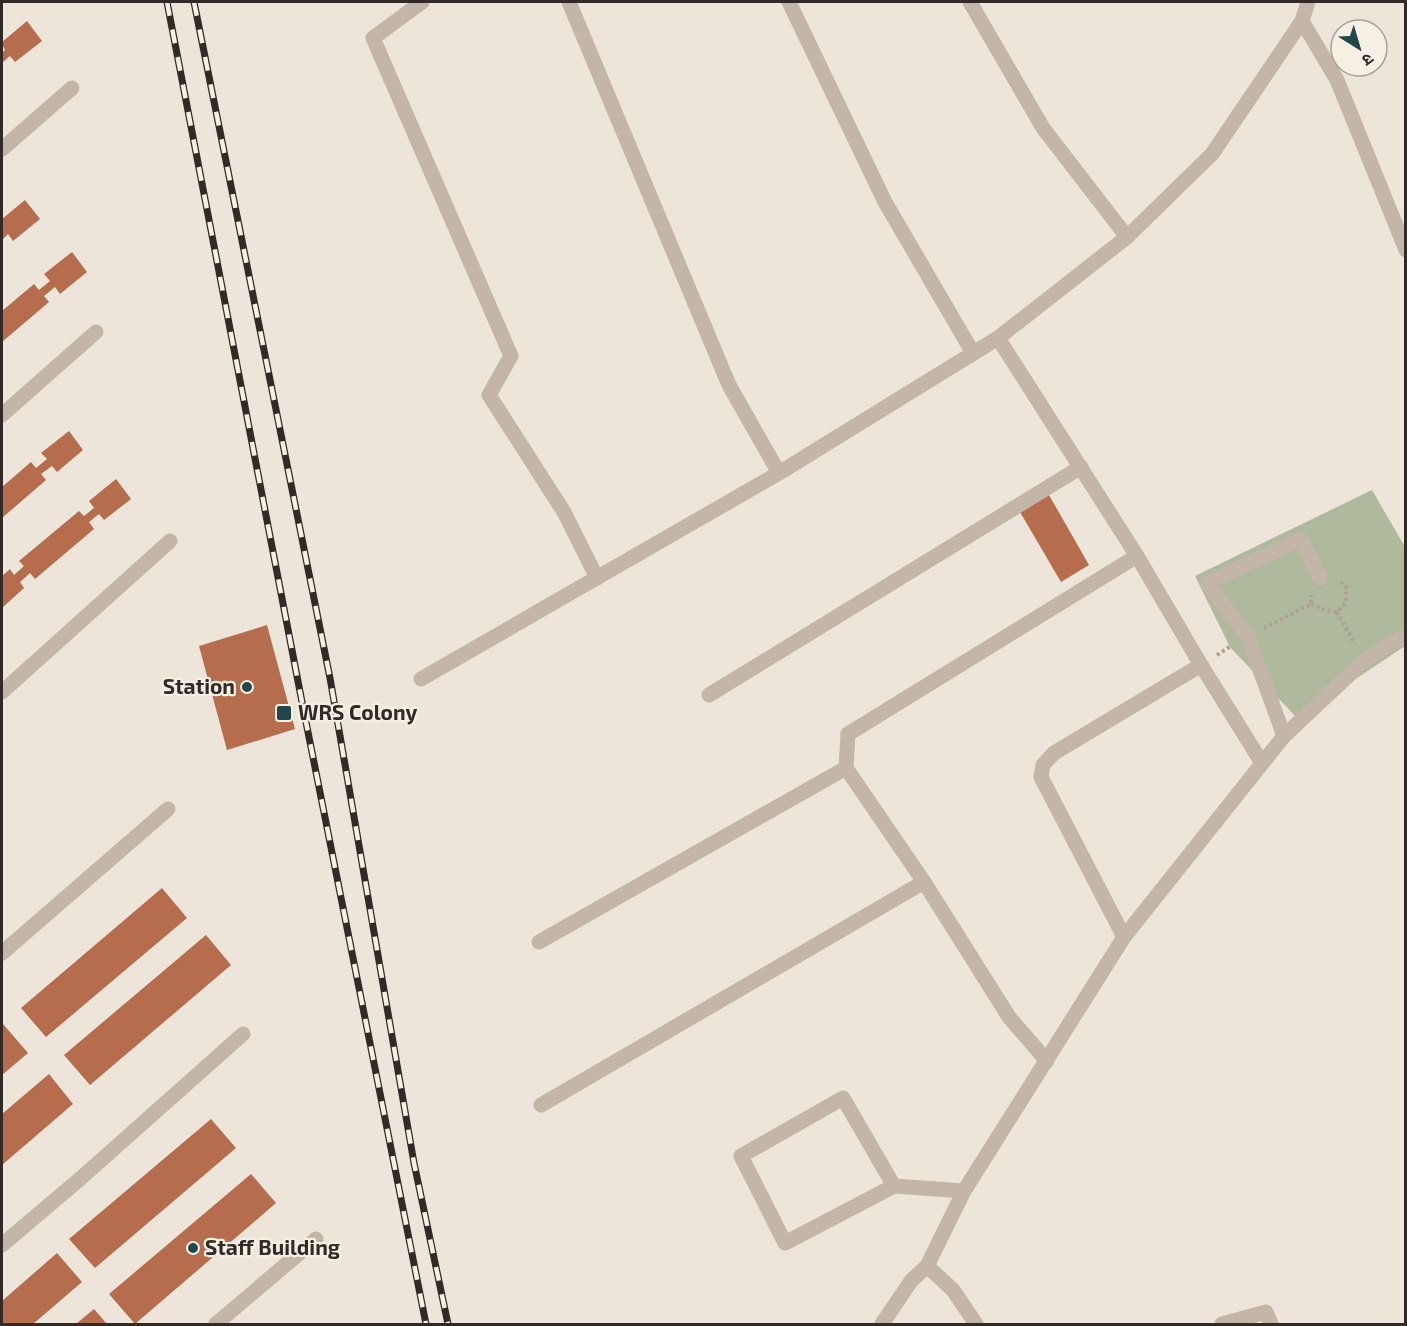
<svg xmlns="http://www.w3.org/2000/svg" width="1407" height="1326" font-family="'Exo 2','Noto Sans Devanagari',sans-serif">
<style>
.green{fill:#aeba9b}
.building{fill:#b66d4e}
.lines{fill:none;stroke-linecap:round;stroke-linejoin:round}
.path{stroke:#afa091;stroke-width:4;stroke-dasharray:3 3;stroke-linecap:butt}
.minor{stroke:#c3b5a7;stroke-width:15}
.rail-casing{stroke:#312a26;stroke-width:7}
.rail{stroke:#f6efe4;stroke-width:4.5;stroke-dasharray:14;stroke-linecap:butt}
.poi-dot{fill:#21474d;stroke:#f6efe4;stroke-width:2}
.labels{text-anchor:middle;stroke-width:4.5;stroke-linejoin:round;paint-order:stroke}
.poi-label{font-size:21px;font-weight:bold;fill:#312a26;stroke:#f6efe4;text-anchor:start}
</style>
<rect width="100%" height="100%" fill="#ede5d9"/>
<!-- green -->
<polygon class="green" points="1372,490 1405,547 1405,646 1297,718 1230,647 1195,576"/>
<!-- building -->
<g class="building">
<polygon points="27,21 42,41 15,62 10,56 2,63 2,53 5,50 2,44 2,42"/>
<polygon points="25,200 40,219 13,241 8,234 2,240 2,229 3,228 2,226 2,219"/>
<polygon points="72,252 87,272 60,294 55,287 44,296 49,302 2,342 2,311 34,284 39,290 50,281 44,274"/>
<polygon points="69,431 83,450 57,472 52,466 41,474 46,480 2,518 2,487 31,462 36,468 47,459 41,453"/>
<polygon points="116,479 131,499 104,520 99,514 89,522 94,529 35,579 30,573 20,582 24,588 2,608 2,576 10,569 14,575 24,566 19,561 79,511 84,516 94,508 89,501"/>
<polygon points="1049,495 1089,565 1061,582 1020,512"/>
<polygon points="267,625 295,729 227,750 199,646"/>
<polygon points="162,888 187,918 46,1037 21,1008"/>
<polygon points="206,935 231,965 90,1085 64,1055"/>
<polygon points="3,1024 28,1053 2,1075 2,1025"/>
<polygon points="49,1074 73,1104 2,1165 2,1114"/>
<polygon points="211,1119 236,1148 95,1268 69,1239"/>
<polygon points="251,1174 276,1203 135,1324 109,1294"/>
<polygon points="57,1253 82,1282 33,1324 2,1324 2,1301"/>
<polygon points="94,1309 107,1324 76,1324"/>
</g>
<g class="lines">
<!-- path -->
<g class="path">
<polyline points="1311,604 1325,610 1337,612 1346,602 1346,587 1339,581"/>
<polyline points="1337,612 1355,644"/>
<polyline points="1264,628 1311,604 1311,595"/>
<polyline points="1217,655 1231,646"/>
</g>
<!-- minor -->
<g class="minor">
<polyline points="422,2 373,38 511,356 489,395 564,512 597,578"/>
<polyline points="569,2 729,385 779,473"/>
<polyline points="789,2 885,202 973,353"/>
<polyline points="970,2 1043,128 1127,237"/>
<polyline points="1302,21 1337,80 1406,250"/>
<polyline points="2,149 72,88"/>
<polyline points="998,338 1137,556 1201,665 1262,763"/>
<polyline points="2,415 96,332"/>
<polyline points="1320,578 1301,539 1207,583 1248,637 1284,736 1365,660 1406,635"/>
<polyline points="421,679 779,473 998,338 1127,237 1212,154 1302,21 1308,2"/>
<polyline points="2,692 170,541"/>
<polyline points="709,695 1081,467"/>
<polyline points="1124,937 1041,777 1043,765 1054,753 1201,665"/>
<polyline points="539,942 846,768"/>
<polyline points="2,953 168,809"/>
<polyline points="1047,1061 1009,1017 924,882 846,768 848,734 1137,556"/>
<polyline points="541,1105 924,882"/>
<polyline points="894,1186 785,1243 741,1156 843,1098 894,1186 964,1191"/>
<polyline points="2,1245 81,1178 243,1034"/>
<polyline points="927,1266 953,1290 976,1324"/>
<polyline points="216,1324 316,1239"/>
<polyline points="882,1324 911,1281 927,1266 964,1191 1124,937 1284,736"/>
<polyline points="1222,1324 1266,1312 1271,1324"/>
</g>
<!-- rail casing -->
<g class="rail-casing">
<g id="rail">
<polyline points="167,2 302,702 426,1324"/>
<polyline points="194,2 330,678 414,1163 448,1324"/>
</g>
</g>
<!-- rail -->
<use href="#rail" class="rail"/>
</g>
<!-- markers -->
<g class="poi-dot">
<circle cx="247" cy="687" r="6"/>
<rect x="276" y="705" width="16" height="16" rx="3"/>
<circle cx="193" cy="1248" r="6"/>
</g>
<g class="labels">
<!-- poi labels -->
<g class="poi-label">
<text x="235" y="694" text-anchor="end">Station</text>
<text x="298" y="720">WRS Colony</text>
<text x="205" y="1255">Staff Building</text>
</g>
</g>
<!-- border -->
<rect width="1407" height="1326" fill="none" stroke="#312a26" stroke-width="6"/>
<!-- north arrow -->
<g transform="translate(1359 48) rotate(143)"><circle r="28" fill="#f6efe4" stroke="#a7a098" stroke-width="1.5"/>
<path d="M0-4.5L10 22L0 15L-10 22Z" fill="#21474d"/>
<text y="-9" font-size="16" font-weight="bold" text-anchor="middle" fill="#312a26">उ</text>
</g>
</svg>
